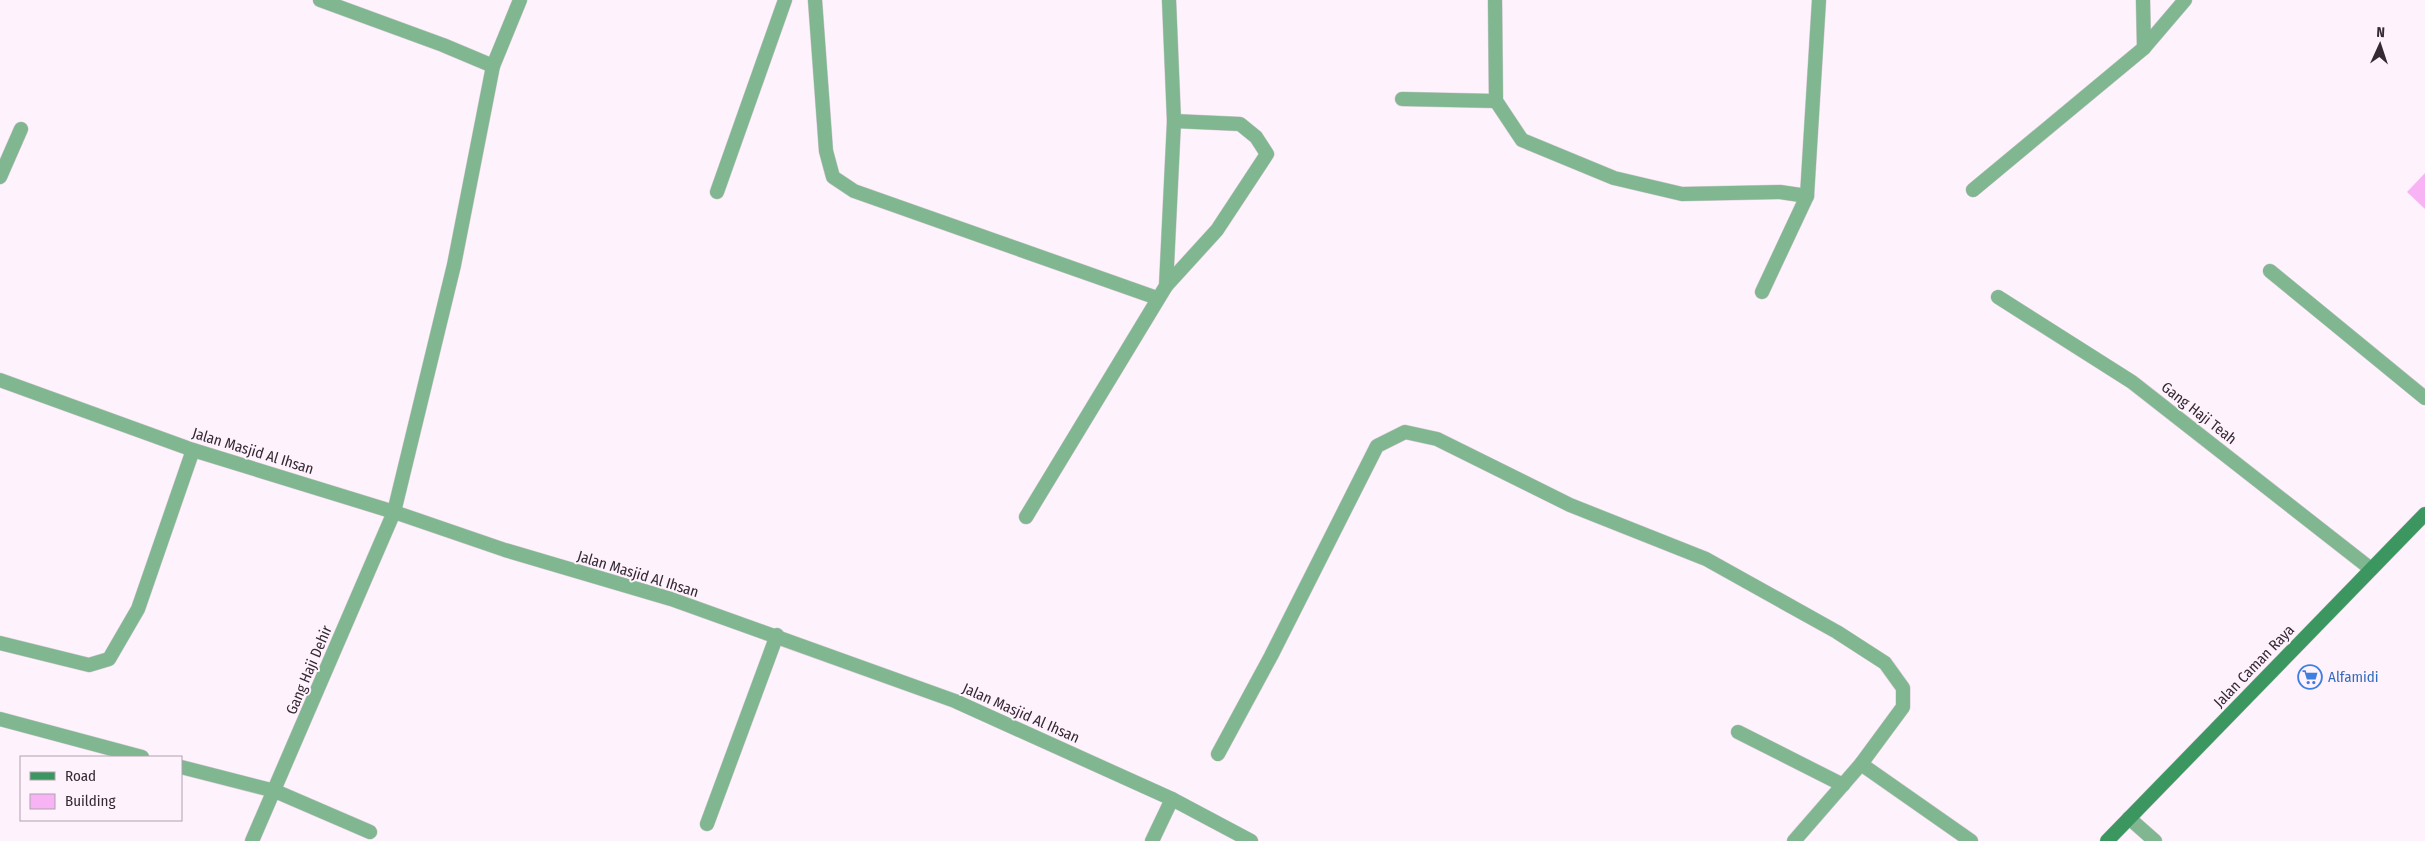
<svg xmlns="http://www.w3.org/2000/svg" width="2425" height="841" font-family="'Fira Sans Condensed',sans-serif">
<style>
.building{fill:#f8b3f5}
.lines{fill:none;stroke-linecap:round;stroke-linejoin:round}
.service-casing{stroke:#daced9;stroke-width:15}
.minor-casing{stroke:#daced9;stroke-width:15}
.secondary-casing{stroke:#daced9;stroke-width:15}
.service{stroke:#80b791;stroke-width:14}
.minor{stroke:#80b791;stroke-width:14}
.secondary{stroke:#3c9660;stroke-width:14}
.labels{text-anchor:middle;stroke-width:4;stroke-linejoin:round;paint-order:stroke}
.street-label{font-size:15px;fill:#352934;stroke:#fef2fd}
.shop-label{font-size:15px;fill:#366cbe;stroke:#fef2fd;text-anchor:start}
</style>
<rect width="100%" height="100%" fill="#fef2fd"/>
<!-- building -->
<polygon class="building" points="2425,173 2425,209 2407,192"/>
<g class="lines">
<!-- service casing -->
<g class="service-casing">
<polyline id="service" points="2270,271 2425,398"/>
</g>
<!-- minor casing -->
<g class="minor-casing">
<g id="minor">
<polyline points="320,0 443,45 493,66"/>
<polyline points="815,0 826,151 833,177 854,191 1157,298"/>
<polyline points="1495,0 1496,101 1522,140 1614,178 1682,194 1780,192 1807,196"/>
<polyline points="2143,0 2144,48"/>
<polyline points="1402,99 1496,101"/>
<polyline points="0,177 21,129"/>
<polyline points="1973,190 2144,48 2185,0"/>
<polyline points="717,192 785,0"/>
<polyline points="1166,286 1217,230 1267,154 1256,137 1240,124 1174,121"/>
<polyline points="1762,292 1807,196 1819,0"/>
<polyline points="1998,297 2132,382 2371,569"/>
<polyline points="0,380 193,450 394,512 505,550 671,599 955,701 1172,799 1251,841"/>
<polyline points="1026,517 1166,286 1174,121 1169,0"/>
<polyline points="0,643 89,665 109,659 138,609 193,450"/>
<polyline points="0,719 142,757"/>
<polyline points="1738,732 1843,785"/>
<polyline points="1218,754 1271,656 1377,446 1405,432 1437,439 1570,505 1706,559 1837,632 1885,663 1903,688 1903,707 1861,764 1794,841"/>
<polyline points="1861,764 1971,841"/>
<polyline points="181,767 275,791 370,832"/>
<polyline points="2129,818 2155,841"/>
<polyline points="707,824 777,635"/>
<polyline points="252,841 394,512 454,265 493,66 520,0"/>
<polyline points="1152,841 1172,799"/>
</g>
</g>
<!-- secondary casing -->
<g class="secondary-casing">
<polyline id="secondary" points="2107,841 2425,514"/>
</g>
<!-- service -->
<use href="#service" class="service"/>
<!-- minor -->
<use href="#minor" class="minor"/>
<!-- secondary -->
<use href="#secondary" class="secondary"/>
</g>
<!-- icons -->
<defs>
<g id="supermarket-ring" transform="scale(1.25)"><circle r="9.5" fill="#fef2fd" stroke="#3f7fe0" stroke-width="1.5"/><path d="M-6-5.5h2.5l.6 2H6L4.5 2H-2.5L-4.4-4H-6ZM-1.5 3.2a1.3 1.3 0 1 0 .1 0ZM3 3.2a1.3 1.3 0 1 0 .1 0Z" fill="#3f7fe0"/></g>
</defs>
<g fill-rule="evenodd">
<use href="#supermarket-ring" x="2310" y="677"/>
</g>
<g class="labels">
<!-- street labels -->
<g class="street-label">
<text transform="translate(2199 413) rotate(38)" y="5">Gang Haji Teah</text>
<text transform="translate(253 451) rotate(17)" y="5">Jalan Masjid Al Ihsan</text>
<text transform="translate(638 574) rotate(17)" y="5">Jalan Masjid Al Ihsan</text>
<text transform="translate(2254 666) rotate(-46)" y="5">Jalan Caman Raya</text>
<text transform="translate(309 670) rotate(-67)" y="5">Gang Haji Dehir</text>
<text transform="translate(1021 713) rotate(24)" y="5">Jalan Masjid Al Ihsan</text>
</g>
<!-- shop labels -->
<g class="shop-label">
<text x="2328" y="682">Alfamidi</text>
</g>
</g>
<!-- legend -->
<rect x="20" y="756" width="162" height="65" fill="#fef2fd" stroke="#aea2ad"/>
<rect x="30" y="772" width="25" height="8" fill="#3c9660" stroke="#aea2ad"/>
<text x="65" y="781" font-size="15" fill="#352934">Road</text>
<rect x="30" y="794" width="25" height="15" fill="#f8b3f5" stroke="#aea2ad"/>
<text x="65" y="806" font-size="15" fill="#352934">Building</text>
<!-- north arrow -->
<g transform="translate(2380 45) rotate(3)" stroke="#fef2fd" stroke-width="4" paint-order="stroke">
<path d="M0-4L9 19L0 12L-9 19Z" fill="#352934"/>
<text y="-8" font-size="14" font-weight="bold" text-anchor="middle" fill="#352934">N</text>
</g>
</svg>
